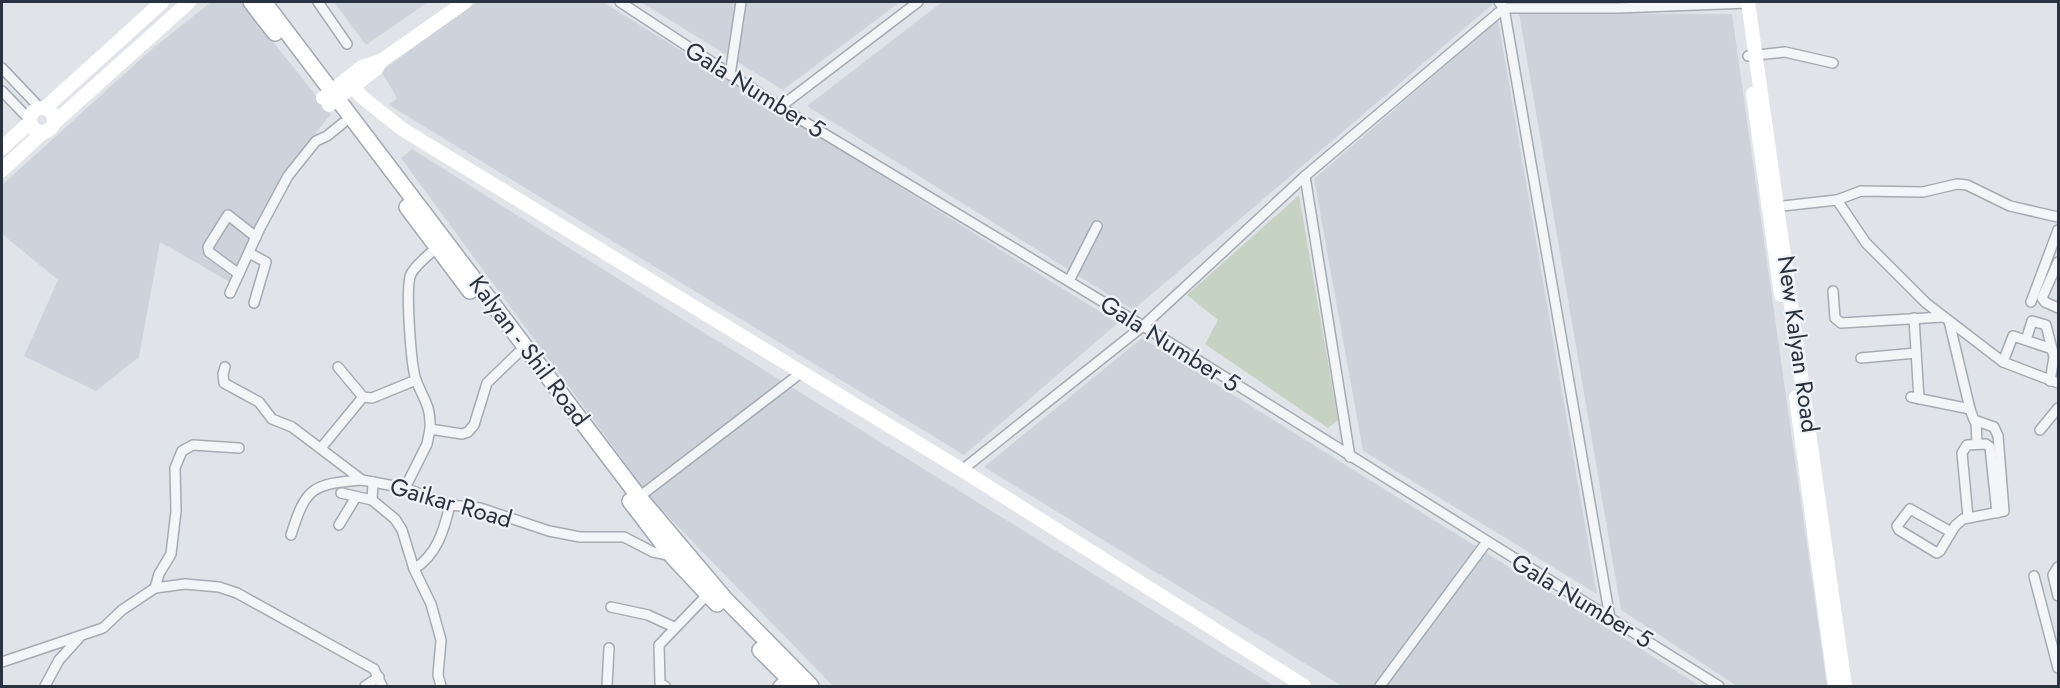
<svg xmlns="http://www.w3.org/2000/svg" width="2060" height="688" font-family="Jost,sans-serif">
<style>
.built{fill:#ced3db}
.green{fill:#c6d2c2}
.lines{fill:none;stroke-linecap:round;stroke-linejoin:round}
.street-casing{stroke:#a5abb3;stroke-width:12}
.primary-casing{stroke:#a0a9b4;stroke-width:18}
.street{stroke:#f3f5f7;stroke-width:9}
.secondary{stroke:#fff;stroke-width:14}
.primary{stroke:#fff;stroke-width:15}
.labels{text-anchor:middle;stroke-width:4.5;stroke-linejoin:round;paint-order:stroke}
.street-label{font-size:24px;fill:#293240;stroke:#f0f3f6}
</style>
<rect width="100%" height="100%" fill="#e0e4e9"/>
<!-- built -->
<g class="built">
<polygon points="211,2 241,2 331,114 293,162 230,282 160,242 139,357 96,391 24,356 58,280 2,234 2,185 152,49"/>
<polygon points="334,2 428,2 366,45"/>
<polygon points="477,2 603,2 1118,323 964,455 389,105 397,98 381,71"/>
<polygon points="641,2 900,2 783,90"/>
<polygon points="942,2 1490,2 1493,4 1133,310 807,106"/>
<polygon points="1519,13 1732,14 1827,686 1737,686 1621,610"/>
<polygon points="1498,20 1597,594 1363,451 1314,179"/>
<polygon points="412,149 690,324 1274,686 833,686 652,500 401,158"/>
<polygon points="1142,338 1700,686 1342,686 984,467"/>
</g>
<!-- green -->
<polygon class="green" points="1299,195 1338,420 1328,428 1205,344 1218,320 1187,295"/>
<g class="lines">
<!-- street casing -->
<g class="street-casing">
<g id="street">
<polyline points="318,2 347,44"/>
<polyline points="620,2 780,107 1143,326 1719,686"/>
<polyline points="1499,2 1504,8 1610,618"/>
<polyline points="1748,56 1785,52 1833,63"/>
<polyline points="2,68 40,108"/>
<polyline points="730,75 741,2"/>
<polyline points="2,91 29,119"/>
<polyline points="780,107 918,2"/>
<polyline points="1305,176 1350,457"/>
<polyline points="1837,200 1861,191 1923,192 1957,184 1967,185 2010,206 2058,217"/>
<polyline points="1774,207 1837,200 1866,243 1926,303 2003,362 2058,383"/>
<path d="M437,247C429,255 416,264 411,274C405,286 411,366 416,380C424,401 431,405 430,429L462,434L468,432L474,425L487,383L518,353"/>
<polyline points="249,253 266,262 254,303"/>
<polyline points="2058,262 2042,298 2045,302 2058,308"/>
<polyline points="239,274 209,252 208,247 228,215 256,237"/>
<polyline points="1069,281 1097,226"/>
<polyline points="1833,291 1835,318 1841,323 1943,317"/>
<polyline points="230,293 260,228 288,176 316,141 327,136 343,123"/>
<polyline points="2031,302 2058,230"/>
<polyline points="1914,318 1919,399"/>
<polyline points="2026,340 2032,321 2046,325 2054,357 2050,381"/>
<polyline points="1861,358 1916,353"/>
<polyline points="2003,362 2013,336 2052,349"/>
<polyline points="225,367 223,374 224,383 259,402 272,419 292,427 362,480 405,488 450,505 480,508 549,531 580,537 624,537 653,552 673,556"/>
<polyline points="338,367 363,397 372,398 416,380"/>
<polyline points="1911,397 1970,409 1949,321"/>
<polyline points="1976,421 1977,444"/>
<polyline points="2040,430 2058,408"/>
<polyline points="321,448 363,397"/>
<polyline points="962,470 1143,326 1305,176 1504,8 1618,8 1748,3"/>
<polyline points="373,482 372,500 395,519 402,530 414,569 431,604 441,640 438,675 441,686"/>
<polyline points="405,488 427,444 430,429"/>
<polyline points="341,493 372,500"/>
<polyline points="639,497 802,372"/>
<polyline points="1968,517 1962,453 1967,445 1986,444 1990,447 1997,513"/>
<polyline points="339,525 356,497"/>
<polyline points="1951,532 1910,509 1897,526 1899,530 1937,553 1940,551 1955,526 1963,519 2004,511 1998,436 1994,427 1974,420 1970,409"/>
<path d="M291,535C306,487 312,484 362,480"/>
<polyline points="2058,567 2053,575 2058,596"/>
<path d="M414,569C437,555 444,530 450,505"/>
<polyline points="2034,576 2058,668"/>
<polyline points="155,588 159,574 171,554 176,511 175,468 182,451 193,445 239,448"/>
<polyline points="611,607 648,615 674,627"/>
<polyline points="2,662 103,628 122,610 155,588 185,584 219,587 237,593 374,669 382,686"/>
<polyline points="45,686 59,660 79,638"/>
<polyline points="365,686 379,677"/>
<polyline points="607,686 609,648"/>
<polyline points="665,686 660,684 659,645 708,594"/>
<polyline points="778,686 787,677"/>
<polyline points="1380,686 1486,543"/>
</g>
</g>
<!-- primary casing -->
<g class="primary-casing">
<g id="primary">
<polyline points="251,2 275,33"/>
<polyline points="264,2 639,497 726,600 811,686"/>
<polyline points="407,207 470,291"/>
<polyline points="630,501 672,556 717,604"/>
<polyline points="760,650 796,686"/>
</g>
</g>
<!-- street -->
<use href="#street" class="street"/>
<!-- secondary -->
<g class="secondary">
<polyline points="1748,2 1845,686"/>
<polyline points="346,79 362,97 402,129 962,470 1304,686"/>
<polyline points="1753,94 1781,295"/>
<polyline points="323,98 362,67 381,61"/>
<polyline points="329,105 376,69 381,61 465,2"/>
<circle cx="42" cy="120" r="12"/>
<polyline points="45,108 162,2"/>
<polyline points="54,123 189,2"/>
<polyline points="2,148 29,123"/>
<polyline points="2,170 42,133"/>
<polyline points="1796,397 1835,686"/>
</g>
<!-- primary -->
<use href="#primary" class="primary"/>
</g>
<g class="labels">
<!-- street labels -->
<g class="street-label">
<text transform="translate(755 90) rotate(32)" y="8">Gala Number 5</text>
<text transform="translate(1170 344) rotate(32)" y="8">Gala Number 5</text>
<text transform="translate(1798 344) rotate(82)" y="8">New Kalyan Road</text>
<text transform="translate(529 351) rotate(53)" y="8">Kalyan - Shil Road</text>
<text transform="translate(451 503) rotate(16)" y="8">Gaikar Road</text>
<text transform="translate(1582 601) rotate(31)" y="8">Gala Number 5</text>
</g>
</g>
<!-- border -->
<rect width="2060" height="688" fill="none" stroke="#293240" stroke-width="6"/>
</svg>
